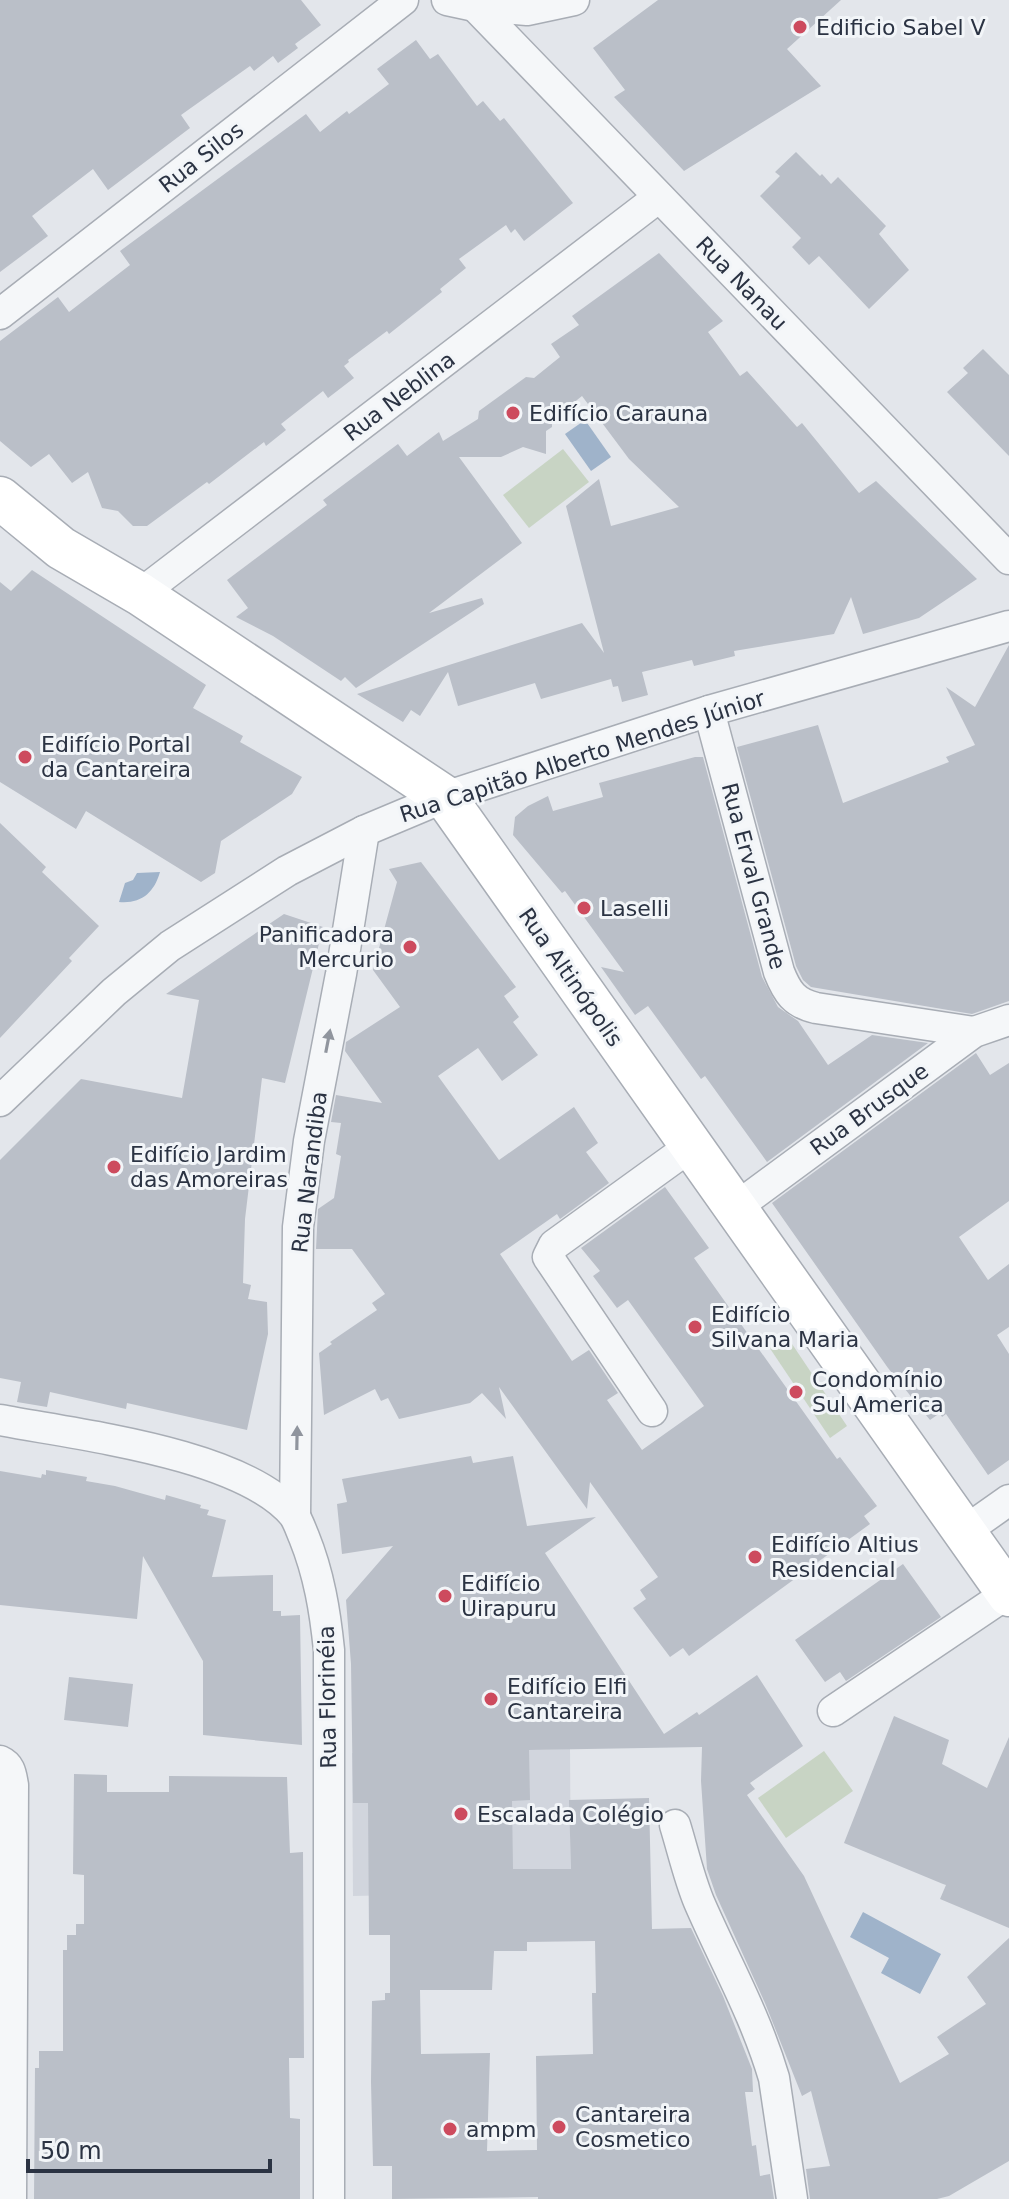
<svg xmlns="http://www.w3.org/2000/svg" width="1009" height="2199" font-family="'DejaVu Sans',sans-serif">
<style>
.built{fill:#d1d5dd}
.green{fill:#c8d4c4}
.water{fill:#9fb3ca}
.building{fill:#babfc8;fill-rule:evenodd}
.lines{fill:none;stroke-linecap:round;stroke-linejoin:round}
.street-casing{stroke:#a8adb5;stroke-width:33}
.secondary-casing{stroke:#a8adb5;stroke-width:45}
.street{stroke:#f5f7f9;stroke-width:30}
.secondary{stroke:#fff;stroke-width:42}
.oneway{fill:#90959e}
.poi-dot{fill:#cd4b5e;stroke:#f2f5f8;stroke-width:3}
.labels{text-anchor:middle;stroke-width:6;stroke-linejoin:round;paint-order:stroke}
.poi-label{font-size:22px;fill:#2b3343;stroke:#f2f5f8;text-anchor:start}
.street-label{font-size:22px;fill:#2b3343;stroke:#f2f5f8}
</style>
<rect width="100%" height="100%" fill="#e3e6eb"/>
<!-- built -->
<polygon class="built" points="570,1749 571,1891 353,1896 352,1753"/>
<!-- green -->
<g class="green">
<polygon points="563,449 589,482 529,528 503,495"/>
<polygon points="784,1332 847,1426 830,1438 767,1344"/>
<polygon points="824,1751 853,1791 786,1838 758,1798"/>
</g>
<!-- water -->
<g class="water">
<polygon points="585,420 611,457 591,471 565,434"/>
<path d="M160,872C154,893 141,904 119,902L125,883L133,880L137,873Z"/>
<polygon points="863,1912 941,1954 920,1994 881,1973 889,1958 850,1937"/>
</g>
<!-- building -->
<g class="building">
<polygon points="0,0 301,0 321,25 295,44 298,48 278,63 273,56 254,71 250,66 181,115 190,128 108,190 93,169 32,216 48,236 0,272"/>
<polygon points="658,0 841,0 787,49 821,86 684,171 614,97 625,90 593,48"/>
<polygon points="416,40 430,59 438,54 477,106 483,101 500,121 504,118 573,203 524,241 515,229 511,233 506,225 459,259 466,268 440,289 442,292 389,334 387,331 348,360 349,362 344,366 354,378 328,398 323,391 281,424 286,430 266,446 264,442 209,484 207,482 147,526 133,526 118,511 102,508 88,472 72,483 49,454 31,467 0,441 0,341 58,297 69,312 130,265 120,251 306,114 320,132 347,111 349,114 389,84 377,69"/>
<polygon points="796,152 820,176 822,174 831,184 838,177 886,226 879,234 909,270 869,309 819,256 809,265 792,247 801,238 760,196 780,176 775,172"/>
<polygon points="659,253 723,321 708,332 740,376 747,371 797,427 802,423 859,493 876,481 977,579 919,618 863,634 851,597 834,634 734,651 735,656 694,666 692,660 642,672 648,695 622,702 618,686 613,687 611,679 541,699 535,683 458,706 448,672 420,716 411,710 403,722 357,694 582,623 604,653 566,506 599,479 611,526 679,507 629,459 582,396 552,420 552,427 546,431 546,454 523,447 501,457 459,457 522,543 429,613 482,598 484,604 356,688 345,677 341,681 273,636 236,617 248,608 227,580 327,505 323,500 398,444 407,456 439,432 443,441 478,419 479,411 526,377 534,378 560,357 551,344 579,325 572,316"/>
<polygon points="983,349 1009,375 1009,456 947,392 968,373 963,368"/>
<polygon points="32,570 206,685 193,708 243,736 240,742 302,777 292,794 221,841 215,873 201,882 86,811 76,829 0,782 0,582 11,591"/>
<polygon points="1009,645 1009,1001 972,1014 811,987 803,980 796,966 737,747 818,725 843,803 949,762 946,757 975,745 946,687 975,707"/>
<polygon points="695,757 703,757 762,977 778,1007 798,1021 828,1065 872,1035 928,1043 767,1162 705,1076 701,1079 648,1006 635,1015 601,967 624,972 565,891 562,893 513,835 515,817 528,806 548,796 553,811 603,797 599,783"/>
<polygon points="0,823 46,867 42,872 99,926 69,958 72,961 0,1038"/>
<polygon points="421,862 516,987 504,996 519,1017 513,1022 538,1055 502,1081 478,1048 438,1076 499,1160 574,1107 598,1143 586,1152 609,1183 560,1219 557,1214 500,1254 572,1361 589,1350 618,1393 607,1400 642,1450 704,1406 628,1300 617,1308 593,1276 600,1271 581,1248 665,1187 709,1248 694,1258 837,1459 840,1457 877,1506 864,1516 870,1524 689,1656 683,1648 670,1657 633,1608 646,1599 640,1590 658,1577 590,1482 587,1509 499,1387 506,1419 482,1393 470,1403 399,1419 388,1398 381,1401 375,1389 324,1415 319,1353 332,1344 330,1342 377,1310 372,1303 385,1294 352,1249 316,1249 318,1209 334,1198 341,1156 336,1154 341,1123 331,1122 336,1095 382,1103 345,1051 346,1042 400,1007 373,970 397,882 389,869"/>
<polygon points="284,914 323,927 285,1083 262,1078 245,1219 243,1283 251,1285 248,1299 267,1302 268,1334 247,1430 127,1403 126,1409 50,1392 47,1407 17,1402 21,1382 0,1378 0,1160 81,1079 182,1098 199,1000 166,994"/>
<polygon points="976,1053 990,1075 1009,1063 1009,1201 959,1237 988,1280 1009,1264 1009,1327 997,1335 1009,1354 1009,1460 988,1475 946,1414 942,1417 940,1413 930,1420 888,1368 772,1203"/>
<path d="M471,1456L473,1463L513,1456L527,1526L596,1517L545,1553L664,1734L697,1712L699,1715L757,1675L803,1746L750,1783L755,1789L747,1795L804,1876L900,2083L949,2054L937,2037L986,2004L967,1977L1009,1938V2161L949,2196L937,2199H810L806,2169L830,2166L811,2091L802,2096L765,2003L716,1895L707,1869L701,1781L702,1747L529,1750L530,1800L512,1801L513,1869H571L569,1800L649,1798L652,1929L691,1928L723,1996L752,2069L753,2092H745L752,2146L756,2145L760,2176L770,2174L774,2199H538V2197L392,2199V2166H373L371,2082L372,2001L385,2000V1993H390V1935H369L368,1803H353L351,1664L346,1600L393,1546L342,1554L337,1504L347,1502L342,1479ZM595,1941L596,1993H592L593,2054L536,2056L537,2150L487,2151L490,2053L421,2054L420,1990H492L494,1951H527V1942Z"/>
<polygon points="46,1470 87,1477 86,1481 115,1486 165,1500 166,1495 201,1505 200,1508 209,1510 207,1515 226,1520 212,1577 273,1575 273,1611 281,1611 281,1616 300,1615 302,1745 203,1735 203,1661 143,1556 137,1619 0,1605 0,1471 41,1478 42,1474 46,1475"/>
<polygon points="903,1564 941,1617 846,1681 840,1672 825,1682 795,1640"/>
<polygon points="69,1677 133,1684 128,1727 64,1720"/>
<polygon points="894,1716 949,1740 942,1764 987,1788 1009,1737 1009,1928 940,1899 946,1885 943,1884 844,1843"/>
<polygon points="74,1774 107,1775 107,1792 169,1792 169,1776 287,1777 290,1853 303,1852 304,2058 289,2058 290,2118 300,2119 300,2199 34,2199 35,2068 39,2068 39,2051 63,2051 63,1950 67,1950 67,1935 76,1935 76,1924 84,1924 84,1875 73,1874"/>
</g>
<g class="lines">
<!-- street casing -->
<g class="street-casing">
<g id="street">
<polyline points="447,0 475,6 527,10 574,0"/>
<polyline points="475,6 1009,559"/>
<polyline points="0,314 403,0"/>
<polyline points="140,594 659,197"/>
<path d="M709,711L779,972C787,992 794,1003 816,1008L974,1032"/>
<polyline points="0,1101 114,992 170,946 287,871 364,831 445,797 709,711 1009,626"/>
<polyline points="735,1208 974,1032 1009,1020"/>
<polyline points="652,1411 548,1257 554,1245 691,1146"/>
<path d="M0,1420C78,1435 242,1453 294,1515C298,1521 301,1530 304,1537C319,1574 325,1611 329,1650V2199"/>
<polyline points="295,1516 298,1227 309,1141 341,974 364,831"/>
<polyline points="965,1531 1009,1500"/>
<polyline points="833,1711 1008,1593"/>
<path d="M0,1761C11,1766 11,1775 13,1785L11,2199"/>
<path d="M675,1825C683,1851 689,1878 699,1902C725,1962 755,2014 774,2078L792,2199"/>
</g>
</g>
<!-- secondary casing -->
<g class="secondary-casing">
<polyline id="secondary" points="0,498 61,548 140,594 445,797 1009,1595"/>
</g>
<!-- street -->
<use href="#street" class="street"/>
<!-- secondary -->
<use href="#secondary" class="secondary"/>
</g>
<!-- one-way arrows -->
<defs><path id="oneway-solid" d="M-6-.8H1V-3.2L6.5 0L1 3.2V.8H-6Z" transform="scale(2)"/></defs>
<g class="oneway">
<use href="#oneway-solid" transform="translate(328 1041) rotate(-79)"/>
<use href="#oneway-solid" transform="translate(297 1438) rotate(-89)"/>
</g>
<!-- markers -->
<g class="poi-dot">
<circle cx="800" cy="27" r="8"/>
<circle cx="513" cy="413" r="8"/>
<circle cx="25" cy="757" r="8"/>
<circle cx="584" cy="908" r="8"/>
<circle cx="410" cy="947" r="8"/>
<circle cx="114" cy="1167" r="8"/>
<circle cx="695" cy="1327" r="8"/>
<circle cx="796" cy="1392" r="8"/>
<circle cx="755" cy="1557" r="8"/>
<circle cx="445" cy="1596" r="8"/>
<circle cx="491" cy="1699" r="8"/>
<circle cx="461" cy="1814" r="8"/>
<circle cx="559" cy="2127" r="8"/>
<circle cx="450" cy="2129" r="8"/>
</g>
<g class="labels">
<!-- poi labels -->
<g class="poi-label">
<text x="816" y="35">Edificio Sabel V</text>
<text x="529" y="421">Edifício Carauna</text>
<text x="41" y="752">Edifício Portal<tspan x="41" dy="25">da Cantareira</tspan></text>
<text x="600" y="916">Laselli</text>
<text x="394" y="942" text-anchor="end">Panificadora<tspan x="394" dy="25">Mercurio</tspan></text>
<text x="130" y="1162">Edifício Jardim<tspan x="130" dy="25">das Amoreiras</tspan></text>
<text x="711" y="1322">Edifício<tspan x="711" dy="25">Silvana Maria</tspan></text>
<text x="812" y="1387">Condomínio<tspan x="812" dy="25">Sul America</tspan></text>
<text x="771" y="1552">Edifício Altius<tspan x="771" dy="25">Residencial</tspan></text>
<text x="461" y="1591">Edifício<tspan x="461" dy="25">Uirapuru</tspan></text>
<text x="507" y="1694">Edifício Elfi<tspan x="507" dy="25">Cantareira</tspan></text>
<text x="477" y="1822">Escalada Colégio</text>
<text x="575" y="2122">Cantareira<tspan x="575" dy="25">Cosmetico</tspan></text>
<text x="466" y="2137">ampm</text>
</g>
<!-- street labels -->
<g class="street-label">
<text transform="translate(201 157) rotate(-38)" y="8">Rua Silos</text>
<text transform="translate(742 283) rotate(46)" y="8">Rua Nanau</text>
<text transform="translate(399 396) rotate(-37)" y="8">Rua Neblina</text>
<text transform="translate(582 756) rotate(-18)" y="8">Rua Capitão Alberto Mendes Júnior</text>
<text transform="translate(754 876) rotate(75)" y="8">Rua Erval Grande</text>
<text transform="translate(571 977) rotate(55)" y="8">Rua Altinópolis</text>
<text transform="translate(869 1109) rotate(-36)" y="8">Rua Brusque</text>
<text transform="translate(309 1172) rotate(-83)" y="8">Rua Narandiba</text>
<text transform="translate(327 1697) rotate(-91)" y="8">Rua Florinéia</text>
</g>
</g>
<!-- scale -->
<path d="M28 2159v12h242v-12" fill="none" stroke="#2b3343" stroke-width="4"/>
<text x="40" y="2159" font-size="24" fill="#2b3343" stroke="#f2f5f8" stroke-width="6" paint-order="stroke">50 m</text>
</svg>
